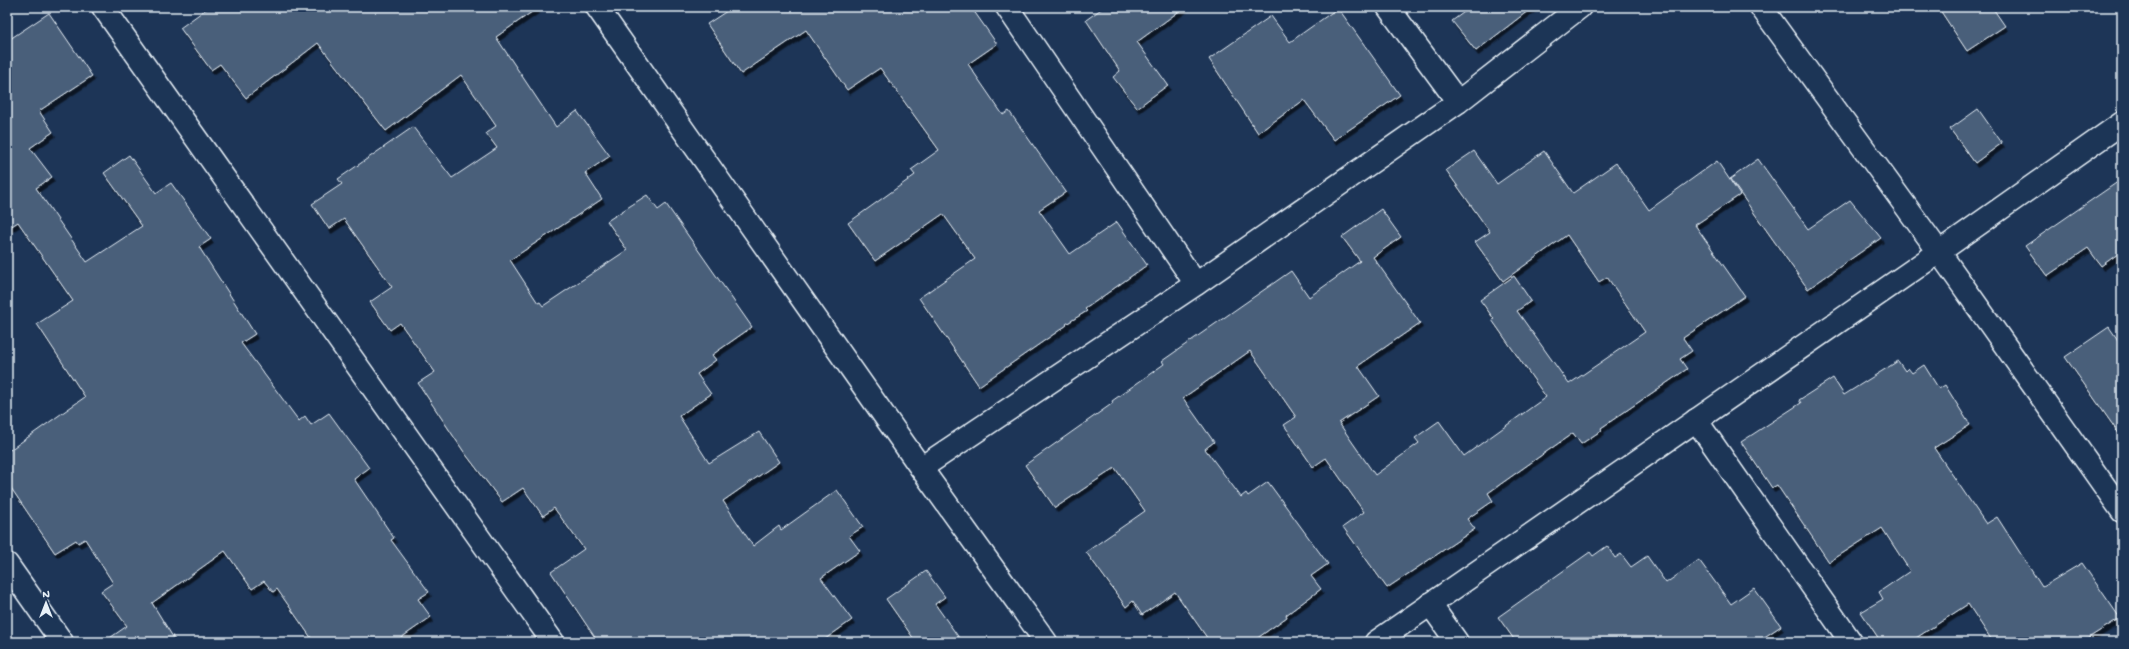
<svg xmlns="http://www.w3.org/2000/svg" width="2129" height="649" font-family="'Gochi Hand',sans-serif">
<style>
.building{fill:#495e7a;stroke:#e8f1f8;filter:url(#shadow)}
.lines{fill:none;stroke-linecap:round;stroke-linejoin:round}
.minor-casing{stroke:#e8f1f8;stroke-width:25}
.minor{stroke:#1d3557;stroke-width:22}
</style>
<defs>
<filter id="shadow"><feDropShadow dx="2.5" dy="4.5" stdDeviation="0" flood-color="#0009"/></filter>
</defs>
<rect width="100%" height="100%" fill="#1d3557"/>
<filter id="ink" filterUnits="userSpaceOnUse"><feTurbulence type="fractalNoise" baseFrequency=".025" numOctaves="2"/><feDisplacementMap in="SourceGraphic" scale="8" xChannelSelector="R" yChannelSelector="G"/><feConvolveMatrix kernelMatrix="1 2 1 2 8 2 1 2 1" color-interpolation-filters="sRGB"/></filter>
<g filter="url(#ink)">
<!-- building -->
<g class="building">
<polygon points="209,7 539,7 496,37 556,127 577,111 610,156 585,173 602,199 510,260 538,303 540,302 543,306 627,250 607,221 647,195 658,210 666,204 752,327 712,355 716,360 697,374 711,394 679,416 709,463 759,432 779,462 723,501 753,546 779,526 781,530 837,490 863,527 849,536 860,551 821,578 852,620 821,642 598,642 551,572 584,549 554,508 543,516 523,488 502,502 464,452 418,383 435,372 400,323 390,330 370,302 392,287 344,219 329,229 312,204 342,184 338,179 413,127 452,178 497,148 486,133 496,126 461,75 386,131 318,43 246,98 220,64 211,70 180,28"/>
<polygon points="733,7 971,7 997,44 968,64 1003,115 1009,111 1066,192 1039,210 1070,254 1117,222 1147,265 1085,309 1087,311 1066,324 1067,325 979,386 919,298 975,259 943,214 875,261 848,223 915,175 911,170 939,150 880,68 847,90 806,30 741,74 707,24"/>
<polygon points="1104,7 1185,7 1137,42 1168,85 1137,108 1113,77 1120,71 1086,20"/>
<polygon points="1471,7 1533,7 1476,51 1452,21"/>
<polygon points="1938,7 1992,7 2005,26 1967,51"/>
<polygon points="1338,8 1400,95 1334,140 1304,100 1258,133 1209,59 1271,16 1290,42"/>
<polygon points="49,13 92,76 39,111 53,132 30,148 52,177 36,188 87,262 142,226 104,173 129,155 156,193 171,183 211,239 199,247 255,334 241,343 299,421 305,416 311,425 329,413 369,468 354,479 394,538 391,540 429,592 418,599 431,617 395,642 314,642 277,589 273,592 264,581 252,589 225,551 152,603 176,642 104,642 127,626 101,591 113,583 85,539 78,543 76,540 55,553 7,482 7,452 85,397 37,324 73,301 18,222 7,229 7,41"/>
<polygon points="1978,109 2002,143 1975,163 1950,129"/>
<polygon points="1474,151 1497,184 1544,151 1573,193 1616,163 1649,210 1717,161 1740,195 1695,225 1745,296 1683,338 1692,351 1680,359 1687,369 1601,428 1602,430 1581,444 1573,433 1488,493 1493,501 1467,519 1475,529 1387,588 1343,527 1364,512 1326,458 1313,467 1284,425 1296,417 1250,351 1183,398 1214,442 1205,449 1241,497 1246,493 1248,496 1268,482 1328,564 1311,576 1321,589 1286,615 1287,617 1252,642 1210,642 1175,592 1142,615 1133,601 1126,607 1086,552 1145,511 1115,468 1055,508 1025,465 1113,403 1112,401 1164,364 1162,361 1291,271 1309,297 1360,261 1342,237 1381,209 1401,237 1373,257 1420,323 1358,366 1379,396 1339,423 1375,475 1419,443 1415,438 1439,421 1464,456 1546,397 1492,320 1494,319 1480,300 1514,276 1531,301 1517,311 1569,384 1645,332 1607,277 1599,282 1567,235 1503,281 1475,242 1490,232 1446,170"/>
<polygon points="1758,159 1808,229 1850,200 1881,238 1808,289 1730,179"/>
<polygon points="2122,179 2122,251 2101,266 2088,248 2047,276 2025,246"/>
<polygon points="2109,327 2122,346 2122,438 2065,357"/>
<polygon points="1898,361 1905,371 1908,368 1912,373 1924,365 1939,389 1945,385 1970,425 1934,448 1986,524 1997,517 2042,587 2082,563 2120,618 2082,642 1993,642 1968,604 1910,642 1881,642 1861,612 1883,599 1879,592 1910,571 1882,528 1829,562 1777,485 1772,488 1741,442 1801,403 1799,400 1833,378 1844,395"/>
<polygon points="1607,546 1615,558 1621,554 1631,567 1647,556 1666,583 1699,560 1731,604 1754,588 1781,626 1757,642 1516,642 1498,617 1590,552 1593,556"/>
<polygon points="926,571 945,597 935,604 962,642 916,642 886,599"/>
</g>
<g class="lines">
<!-- minor casing -->
<g class="minor-casing">
<g id="minor">
<polyline points="103,7 553,642"/>
<polyline points="597,7 921,468 1046,642"/>
<polyline points="1007,7 1196,284"/>
<polyline points="1388,7 1458,102"/>
<polyline points="1761,7 1939,252 2122,511"/>
<polyline points="1696,420 1851,642"/>
<polyline points="921,468 1196,284 1458,102 1580,7"/>
<polyline points="7,564 62,642"/>
<polyline points="1430,604 1457,642"/>
<polyline points="1376,642 1939,252 2122,123"/>
</g>
</g>
<!-- minor -->
<use href="#minor" class="minor"/>
</g>
</g>
<!-- margin -->
<rect width="2129" height="649" fill="none" stroke="#1d3557" stroke-width="24"/>
<rect x="12" y="12" width="2105" height="625" fill="none" stroke="#e8f1f8" stroke-width="1.5" filter="url(#ink)"/>
<!-- north arrow -->
<g transform="translate(46 603)" stroke="#1d3557" stroke-width="3" paint-order="stroke">
<path d="M0-3L7 15L0 10L-7 15Z" fill="#e8f1f8"/>
<text y="-6" font-size="11" font-weight="bold" text-anchor="middle" fill="#e8f1f8">N</text>
</g>
</svg>
